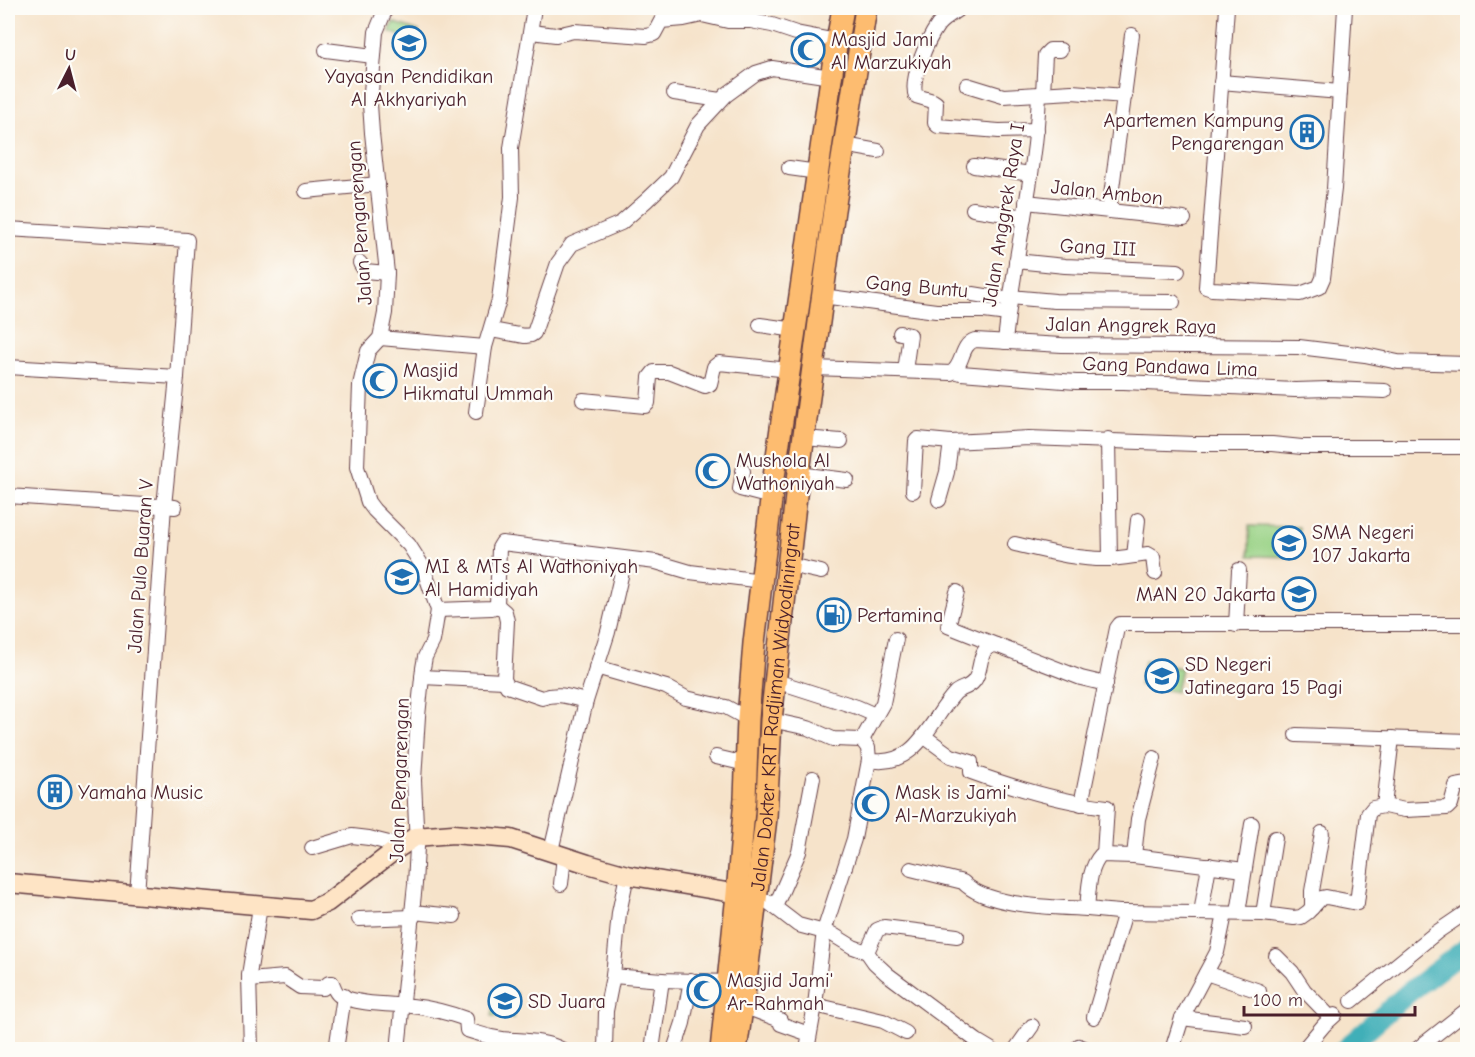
<svg xmlns="http://www.w3.org/2000/svg" width="1475" height="1057" font-family="'Comic Neue',sans-serif">
<style>
.green{fill:#99d285;stroke:#727858;stroke-width:1.5}
.lines{fill:none;stroke-linecap:round;stroke-linejoin:round}
.river{stroke:#3fafb8;stroke-width:21}
.street-casing{stroke:#643c43;stroke-width:16}
.secondary-casing{stroke:#643c43;stroke-width:21}
.primary-casing{stroke:#643c43;stroke-width:24}
.street{stroke:#fff;stroke-width:14}
.secondary{stroke:#fee4c5;stroke-width:18}
.primary{stroke:#fdbc6f;stroke-width:21}
.labels{text-anchor:middle;stroke-width:4.5;stroke-linejoin:round;paint-order:stroke}
.poi-label{font-size:20px;fill:#4a1f2b;stroke:#fdfcf7;text-anchor:start}
.street-label{font-size:20px;fill:#4a1f2b;stroke:#fdfcf7}
</style>
<rect width="100%" height="100%" fill="#fdfcf7"/>
<filter id="ink" filterUnits="userSpaceOnUse"><feTurbulence type="fractalNoise" baseFrequency=".0167" numOctaves="2"/><feDisplacementMap in="SourceGraphic" scale="12" xChannelSelector="R" yChannelSelector="G"/><feConvolveMatrix kernelMatrix="1 2 1 2 8 2 1 2 1" color-interpolation-filters="sRGB"/></filter>
<filter id="wash" filterUnits="userSpaceOnUse"><feTurbulence type="fractalNoise" baseFrequency=".008" numOctaves="4" result="noise"/><feDisplacementMap in="SourceGraphic" scale="24" xChannelSelector="R" yChannelSelector="G"/><feGaussianBlur stdDeviation="1.35" result="paint"/><feColorMatrix in="noise" values="0 0 0 0 0 0 0 0 0 0 0 0 0 0 0 0 0 1.4 0 .05"/><feComposite in="paint" operator="in"/></filter>
<g filter="url(#wash)">
<rect width="100%" height="100%" fill="#f6e3ca"/>
<!-- green -->
<g class="green">
<polygon points="393,22 419,31 415,41 390,32"/>
<polygon points="1249,526 1299,527 1298,557 1249,556"/>
<polygon points="1144,661 1181,668 1176,692 1139,685"/>
<polygon points="496,990 517,993 513,1018 492,1016"/>
</g>
<g class="lines">
<!-- river -->
<polyline class="river" points="1344,1050 1408,993 1468,947"/>
</g>
</g>
<g filter="url(#ink)">
<g class="lines">
<!-- street casing -->
<g class="street-casing">
<g id="street">
<polyline points="386,8 376,32 370,104 372,133 387,273 385,313 380,338 368,351 360,385 357,467 368,502 374,510 409,545 423,567 438,610 433,641 425,657 423,668 418,716 414,780 417,847 415,884 398,1050"/>
<path d="M960,8C953,13 944,18 938,25C928,39 909,80 916,96L933,101L936,103L935,123L938,126L999,131L1037,130"/>
<polyline points="1227,8 1206,287 1212,289 1300,294 1319,287 1323,278 1334,189 1345,8"/>
<polyline points="531,32 556,35 574,31 646,36 654,34 661,21 684,19 702,15 728,21 751,21 772,25 796,33 837,41"/>
<polyline points="326,50 373,56"/>
<polyline points="1221,82 1340,92"/>
<polyline points="967,85 1003,96 1072,92 1125,96"/>
<polyline points="674,93 720,100"/>
<polyline points="1043,93 1045,55 1050,50 1060,50"/>
<polyline points="844,145 878,151"/>
<polyline points="974,166 1031,174"/>
<polyline points="789,168 818,172"/>
<polyline points="306,191 378,184"/>
<polyline points="1026,202 1184,219"/>
<polyline points="973,209 1024,217"/>
<polyline points="1109,211 1132,35"/>
<polyline points="8,229 187,240 177,377 164,506 137,895"/>
<polyline points="1016,261 1065,266 1178,271"/>
<polyline points="360,263 365,271 387,273"/>
<polyline points="973,294 1010,300"/>
<polyline points="822,296 936,311 984,311 1008,314"/>
<polyline points="1010,297 1055,301 1173,302"/>
<polyline points="760,325 796,330"/>
<polyline points="491,330 525,336 531,335 534,333 558,263 572,244 621,223 647,200 671,177 698,125 726,95 756,73 772,68 831,77"/>
<polyline points="900,333 910,335 905,371"/>
<polyline points="380,338 485,347"/>
<path d="M1005,342C1013,259 1036,177 1039,94"/>
<polyline points="8,367 177,377"/>
<path d="M814,368L951,373C964,365 960,345 975,340L1062,345L1299,347L1365,355L1398,362L1468,364"/>
<polyline points="955,371 961,373 1076,382 1124,382 1295,390 1328,389 1385,391"/>
<polyline points="583,400 645,406 648,403 650,377 654,372 669,372 705,386 710,384 714,367 719,363 790,370"/>
<polyline points="476,412 485,347 499,300 512,197 511,148 534,8"/>
<polyline points="804,438 841,441"/>
<polyline points="1108,439 1110,559"/>
<polyline points="743,471 740,489 771,497"/>
<polyline points="799,474 847,480"/>
<polyline points="913,491 916,441 918,439 951,442 1029,438 1195,444 1272,444 1302,447 1468,447"/>
<polyline points="8,496 175,507"/>
<polyline points="939,500 947,472 951,442"/>
<path d="M1015,544C1045,551 1078,560 1110,559C1122,558 1135,556 1148,554L1153,557L1155,573"/>
<polyline points="1134,556 1138,520"/>
<polyline points="789,565 821,572"/>
<polyline points="957,592 948,626 996,645"/>
<path d="M497,605L505,612L507,621L504,679L507,686L542,698C559,692 568,697 586,701"/>
<polyline points="438,610 492,608 497,605 499,548 502,543 656,562 690,572 762,581"/>
<polyline points="1236,625 1239,570"/>
<polyline points="596,667 666,687 686,698 726,707 748,719"/>
<polyline points="422,677 504,681"/>
<polyline points="776,681 857,707 875,715"/>
<path d="M771,720L808,728L833,739L862,740L868,748L869,760C916,770 930,720 955,693C960,688 969,688 974,681C984,668 976,647 996,645L1081,678L1106,684"/>
<polyline points="1296,735 1468,741"/>
<path d="M925,737L951,756L971,762V772C1015,788 1060,802 1107,807L1104,854"/>
<polyline points="862,740 883,703 896,639"/>
<polyline points="716,757 746,764"/>
<polyline points="1081,804 1117,628 1120,624 1468,624"/>
<polyline points="1384,806 1392,738"/>
<polyline points="312,848 352,836 369,838 401,846"/>
<polyline points="551,851 586,701 608,632 625,559"/>
<polyline points="1134,856 1138,819 1154,758"/>
<path d="M911,869L963,882C986,907 1055,907 1088,909C1100,910 1112,912 1125,912"/>
<polyline points="561,884 564,856"/>
<polyline points="755,897 768,902 798,925 832,934 853,947 867,952 874,962 887,974 977,1041 992,1050"/>
<polyline points="775,907 799,852 813,778"/>
<polyline points="1312,908 1312,891 1322,833"/>
<path d="M1087,909C1089,891 1088,869 1101,855L1134,856L1244,870"/>
<polyline points="413,912 454,916"/>
<polyline points="1201,913 1209,865"/>
<polyline points="1238,913 1252,824"/>
<polyline points="1263,914 1275,838"/>
<polyline points="359,919 413,917"/>
<polyline points="867,952 877,930 884,927 957,936"/>
<polyline points="1276,956 1292,972 1304,990 1331,1018"/>
<polyline points="1206,973 1259,991"/>
<polyline points="613,976 662,980 728,982"/>
<path d="M249,980L285,977L300,987L323,988L329,983H332C334,987 335,992 339,995C357,1005 392,1004 412,1006C431,1008 449,1013 466,1019L467,1030C483,1035 498,1040 515,1040C531,1041 548,1042 563,1050"/>
<polyline points="1352,1001 1437,932 1468,911"/>
<polyline points="815,1005 883,1021 906,1033"/>
<polyline points="743,1006 780,1020 781,1024 809,1034"/>
<polyline points="1094,1017 1125,912 1263,914 1294,918 1301,917 1308,912 1321,898 1326,897 1357,903 1368,814 1373,808 1384,806 1405,810 1447,808 1451,804 1456,786 1468,784"/>
<polyline points="1182,1018 1245,1026"/>
<polyline points="251,1050 249,975 260,907"/>
<polyline points="336,1050 344,996"/>
<polyline points="605,1050 606,1011 613,976 619,913 627,875"/>
<polyline points="652,1050 662,980"/>
<polyline points="674,1050 683,1023 691,980"/>
<polyline points="807,1050 815,1005 824,931 854,839 869,760"/>
<polyline points="1015,1050 1032,1026"/>
<polyline points="1076,1050 1079,1046 1089,1050"/>
<polyline points="1172,1050 1182,1018 1217,952 1225,914"/>
<polyline points="1303,1050 1324,1025 1335,1015"/>
<polyline points="1416,1050 1468,1009"/>
</g>
</g>
<!-- secondary casing -->
<g class="secondary-casing">
<polyline id="secondary" points="8,883 311,910 328,902 394,851 415,837 453,834 511,839 588,864 627,875 750,896"/>
</g>
<!-- primary casing -->
<g class="primary-casing">
<g id="primary">
<polyline points="721,1050 737,894 745,798 748,719 754,643 773,484 834,58 843,8"/>
<path id="s1" d="M736,1050L746,981L766,818L771,720L797,487L834,210L866,8"/>
</g>
</g>
<!-- street -->
<use href="#street" class="street"/>
<!-- secondary -->
<use href="#secondary" class="secondary"/>
<!-- primary -->
<use href="#primary" class="primary"/>
</g>
</g>
<!-- icons -->
<defs>
<g id="school-ring" transform="scale(1.725)"><circle r="9.5" fill="#fdfcf7" stroke="#1f6fb2" stroke-width="1.5"/><path d="M0-5L7-2L0 1L-7-2ZM-4 1L0 2.5L4 1V4Q0 6-4 4Z" fill="#1f6fb2"/></g>
<g id="mosque-ring" transform="scale(1.725)"><circle r="9.5" fill="#fdfcf7" stroke="#1f6fb2" stroke-width="1.5"/><path d="M3.5-4.9A6 6 0 1 0 3.5 4.9A5 5 0 1 1 3.5-4.9Z" fill="#1f6fb2"/></g>
<g id="building-ring" transform="scale(1.725)"><circle r="9.5" fill="#fdfcf7" stroke="#1f6fb2" stroke-width="1.5"/><path d="M-4-6H4V6H1V3H-1V6H-4ZM-2.5-4.3h1.7v1.8h-1.7ZM.8-4.3h1.7v1.8H.8ZM-2.5-1h1.7V.8h-1.7ZM.8-1h1.7V.8H.8Z" fill="#1f6fb2"/></g>
<g id="fuel-ring" transform="scale(1.725)"><circle r="9.5" fill="#fdfcf7" stroke="#1f6fb2" stroke-width="1.5"/><path d="M-5.5-6h7V0h2V4h1.3V-2.5L3-4.5l.8-.8L6-3V5H2.5V1h-1V6h-7ZM-4.2-4.7v3.2H.2V-4.7Z" fill="#1f6fb2"/></g>
</defs>
<g fill-rule="evenodd">
<use href="#school-ring" x="409" y="43"/>
<use href="#mosque-ring" x="808" y="50"/>
<use href="#building-ring" x="1307" y="132"/>
<use href="#mosque-ring" x="380" y="381"/>
<use href="#mosque-ring" x="713" y="471"/>
<use href="#school-ring" x="1289" y="543"/>
<use href="#school-ring" x="402" y="577"/>
<use href="#school-ring" x="1299" y="594"/>
<use href="#fuel-ring" x="834" y="615"/>
<use href="#school-ring" x="1162" y="676"/>
<use href="#building-ring" x="55" y="792"/>
<use href="#mosque-ring" x="872" y="804"/>
<use href="#mosque-ring" x="704" y="991"/>
<use href="#school-ring" x="505" y="1001"/>
</g>
<g class="labels">
<!-- poi labels -->
<g class="poi-label">
<text x="831" y="46">Masjid Jami<tspan x="831" dy="23">Al Marzukiyah</tspan></text>
<text x="409" y="83" text-anchor="middle">Yayasan Pendidikan<tspan x="409" dy="23">Al Akhyariyah</tspan></text>
<text x="1284" y="127" text-anchor="end">Apartemen Kampung<tspan x="1284" dy="23">Pengarengan</tspan></text>
<text x="403" y="377">Masjid<tspan x="403" dy="23">Hikmatul Ummah</tspan></text>
<text x="736" y="467">Mushola Al<tspan x="736" dy="23">Wathoniyah</tspan></text>
<text x="1312" y="539">SMA Negeri<tspan x="1312" dy="23">107 Jakarta</tspan></text>
<text x="425" y="573">MI &amp; MTs Al Wathoniyah<tspan x="425" dy="23">Al Hamidiyah</tspan></text>
<text x="1276" y="601" text-anchor="end">MAN 20 Jakarta</text>
<text x="857" y="622">Pertamina</text>
<text x="1185" y="671">SD Negeri<tspan x="1185" dy="23">Jatinegara 15 Pagi</tspan></text>
<text x="78" y="799">Yamaha Music</text>
<text x="895" y="799">Mask is Jami'<tspan x="895" dy="23">Al-Marzukiyah</tspan></text>
<text x="727" y="987">Masjid Jami'<tspan x="727" dy="23">Ar-Rahmah</tspan></text>
<text x="528" y="1008">SD Juara</text>
</g>
<!-- street labels -->
<g class="street-label">
<text transform="translate(1107 192) rotate(6)" y="7">Jalan Ambon</text>
<text transform="translate(1003 215) rotate(-81)" y="7">Jalan Anggrek Raya I</text>
<text transform="translate(359 223) rotate(-94)" y="7">Jalan Pengarengan</text>
<text transform="translate(1098 247) rotate(3)" y="7">Gang III</text>
<text transform="translate(917 286) rotate(5)" y="7">Gang Buntu</text>
<text transform="translate(1131 325) rotate(1)" y="7">Jalan Anggrek Raya</text>
<text transform="translate(1170 366) rotate(2)" y="7">Gang Pandawa Lima</text>
<text transform="translate(140 566) rotate(-86)" y="7">Jalan Pulo Buaran V</text>
<text dy="7" stroke="none"><textPath href="#s1" startOffset="345">Jalan Dokter KRT Radjiman Widyodiningrat</textPath></text>
<text transform="translate(399 780) rotate(-88)" y="7">Jalan Pengarengan</text>
</g>
</g>
<!-- margin -->
<rect width="1475" height="1057" fill="none" stroke="#fdfcf7" stroke-width="30"/>
<!-- north arrow -->
<g transform="translate(69 69) rotate(6)" stroke="#fdfcf7" stroke-width="4.5" paint-order="stroke">
<path d="M0-4.5L10 22L0 15L-10 22Z" fill="#4a1f2b"/>
<text y="-9" font-size="16" font-weight="bold" text-anchor="middle" fill="#4a1f2b">U</text>
</g>
<!-- scale -->
<path d="M1244 1006v9h171v-9" fill="none" stroke="#4a1f2b" stroke-width="3"/>
<text x="1253" y="1006" font-size="18" fill="#4a1f2b" stroke="#fdfcf7" stroke-width="4.5" paint-order="stroke">100 m</text>
</svg>
